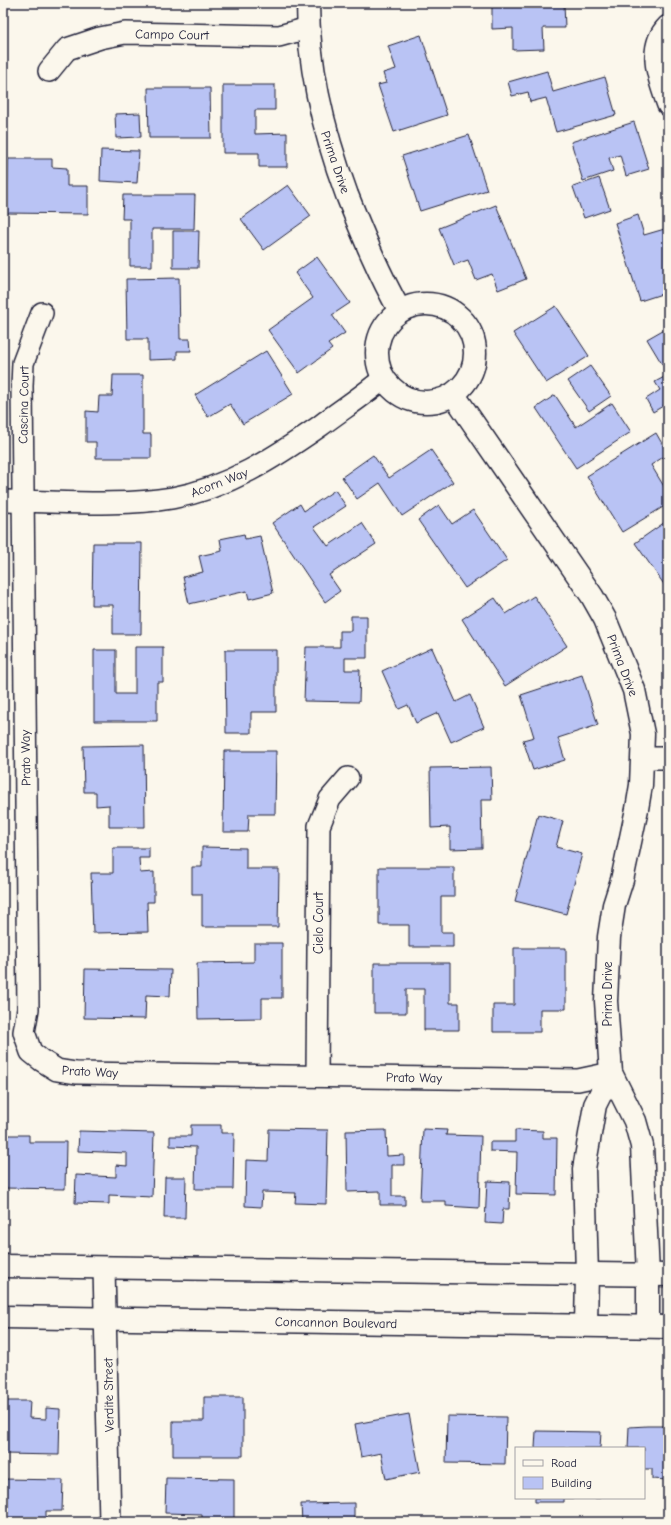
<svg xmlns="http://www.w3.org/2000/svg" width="671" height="1525" font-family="'Comic Neue',sans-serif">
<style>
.building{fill:#b9c3f4;stroke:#22223b}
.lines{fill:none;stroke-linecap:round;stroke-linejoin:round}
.minor-casing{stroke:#22223b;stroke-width:24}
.tertiary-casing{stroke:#22223b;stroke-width:25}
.secondary-casing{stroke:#22223b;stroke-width:25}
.minor{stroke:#fbf7ec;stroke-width:21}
.tertiary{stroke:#fbf7ec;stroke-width:22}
.secondary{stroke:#fbf7ec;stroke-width:22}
.labels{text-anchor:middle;stroke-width:4;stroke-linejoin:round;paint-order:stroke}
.street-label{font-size:13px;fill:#22223b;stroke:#fbf7ec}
</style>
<rect width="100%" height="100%" fill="#fbf7ec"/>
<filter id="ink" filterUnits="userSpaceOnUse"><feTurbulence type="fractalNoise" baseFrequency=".025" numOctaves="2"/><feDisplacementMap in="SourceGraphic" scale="8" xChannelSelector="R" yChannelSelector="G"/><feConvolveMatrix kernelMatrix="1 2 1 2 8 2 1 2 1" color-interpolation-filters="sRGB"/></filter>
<g filter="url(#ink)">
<!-- building -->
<g class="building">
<polygon points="492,3 564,3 565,28 543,28 544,49 513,50 513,28 492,29"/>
<polygon points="421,35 447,115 394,132 378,85 386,83 383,73 396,69 388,46"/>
<polygon points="547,71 553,92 605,77 616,115 556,132 546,98 530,102 528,92 512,96 508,82"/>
<polygon points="223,85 275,85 275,110 255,110 255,134 287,133 287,167 259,167 259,153 223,153"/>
<polygon points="148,88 210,88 211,138 149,138"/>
<polygon points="140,113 141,137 116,138 115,114"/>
<polygon points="634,122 649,169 626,176 620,155 609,158 613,171 583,181 571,142"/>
<polygon points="469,135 487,190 420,211 402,156"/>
<polygon points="101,150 139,151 137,183 100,181"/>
<polygon points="8,159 52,159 52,167 67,168 67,186 88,186 88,214 7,213"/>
<polygon points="599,178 610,209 584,218 573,187"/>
<polygon points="288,185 311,216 264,250 241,219"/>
<polygon points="123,195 195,195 194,229 152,229 152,266 130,266 130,219 122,219"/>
<polygon points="496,205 526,279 498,290 492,274 476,280 468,260 454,265 439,228"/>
<polygon points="638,215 644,235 668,228 668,292 640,301 615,223"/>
<polygon points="173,231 199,231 198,268 173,268"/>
<polygon points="317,257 350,303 332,315 345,333 328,344 332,349 299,373 268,330 313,298 295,273"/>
<polygon points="179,278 180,339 190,339 191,351 177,351 177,359 148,360 148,339 127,339 126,279"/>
<polygon points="556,306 589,356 546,383 513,333"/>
<polygon points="668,327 668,374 647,339"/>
<polygon points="266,351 293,394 243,424 230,404 208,417 195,395"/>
<polygon points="590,366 611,396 589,411 568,381"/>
<polygon points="113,375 143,375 143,434 151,434 151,458 96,458 96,442 86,442 86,411 98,412 99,396 112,396"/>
<polygon points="668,375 668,403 653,412 646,399 660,390 655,382"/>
<polygon points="555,395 576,427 612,403 631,432 576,468 536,408"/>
<polygon points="656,433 668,454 651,465 668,493 668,504 622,532 587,476"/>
<polygon points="431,450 453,482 402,516 380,483 357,499 342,477 373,455 389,478"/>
<polygon points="335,490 346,506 314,527 328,546 362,523 376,544 329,575 340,591 325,602 272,523 300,504 304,511"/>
<polygon points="439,505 452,524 473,510 507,560 465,588 418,520"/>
<polygon points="668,520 668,590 635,543"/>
<polygon points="244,534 245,539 260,536 273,593 249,599 247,591 189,604 183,577 203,572 199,556 222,551 220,539"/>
<polygon points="93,543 142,543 141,634 113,634 113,605 92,605"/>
<polygon points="534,596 567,646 505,686 462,619 495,598 506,614"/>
<polygon points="351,616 367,616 367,658 345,658 345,670 360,670 359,702 304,701 306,647 340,647 340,631 351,631"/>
<polygon points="135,647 163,647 163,682 157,682 157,721 94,721 94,650 116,650 116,694 135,694"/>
<polygon points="432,648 456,702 470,695 484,727 451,742 438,713 416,723 408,705 399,709 382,671"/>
<polygon points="225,650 276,650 276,712 251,712 251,733 226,733"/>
<polygon points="582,675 598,725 558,738 565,760 533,770 523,740 534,737 521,695"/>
<polygon points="144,745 145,827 109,827 109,805 96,806 96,792 84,792 83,746"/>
<polygon points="224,751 276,751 275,814 249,814 248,832 223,832"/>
<polygon points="491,767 492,800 481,800 482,848 450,849 450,827 431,828 430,768"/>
<polygon points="538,814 563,821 556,847 582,854 566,914 515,901"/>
<polygon points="202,847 246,848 246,869 279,869 278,927 202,927 202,894 192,894 192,867 202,867"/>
<polygon points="113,848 149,848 149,858 139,858 140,873 154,872 154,902 147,902 148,932 93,933 91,873 113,873"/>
<polygon points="379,867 454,867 454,897 441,897 441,932 453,932 453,947 409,947 409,925 379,925"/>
<polygon points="254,943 282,943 282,998 262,998 262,1018 198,1019 197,963 254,962"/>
<polygon points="514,948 566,948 566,1009 540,1009 540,1032 493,1032 493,1005 514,1005"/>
<polygon points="374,963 450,963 450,1003 459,1003 459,1030 424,1030 424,989 406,989 406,1013 374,1013"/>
<polygon points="85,969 171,970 170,996 146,995 145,1019 84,1018"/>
<polygon points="191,1125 221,1125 221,1133 234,1133 233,1189 195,1189 196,1147 170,1146 170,1136 191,1136"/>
<polygon points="269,1129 328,1130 326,1204 295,1203 296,1193 262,1192 261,1207 245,1206 246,1160 268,1161"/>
<polygon points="423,1129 447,1130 446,1135 481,1136 479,1208 446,1206 446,1201 420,1201"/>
<polygon points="386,1130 387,1156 404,1155 404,1165 392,1165 392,1196 405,1196 405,1205 380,1205 380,1191 347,1192 346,1131"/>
<polygon points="515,1130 543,1131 543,1138 557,1138 556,1195 516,1194 517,1152 490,1151 490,1142 515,1142"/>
<polygon points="79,1131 154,1133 152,1197 109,1195 109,1204 75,1203 76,1175 116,1177 116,1165 127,1166 127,1153 78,1151"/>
<polygon points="3,1135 29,1135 29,1142 66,1142 65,1189 3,1188"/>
<polygon points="165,1177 186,1177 185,1218 164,1218"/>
<polygon points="487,1181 510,1182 509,1209 503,1209 502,1224 485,1223"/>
<polygon points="204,1397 243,1397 243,1456 173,1456 173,1421 204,1421"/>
<polygon points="3,1401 30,1401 29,1418 46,1419 46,1408 60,1409 59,1455 3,1454"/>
<polygon points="409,1414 420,1472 386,1479 381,1453 361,1457 355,1424"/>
<polygon points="447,1416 506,1417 505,1464 446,1463"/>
<polygon points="647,1426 668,1426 668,1480 652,1479 652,1469 644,1469 644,1448 628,1448 629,1427"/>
<polygon points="536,1431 601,1432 600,1448 535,1448"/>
<polygon points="166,1478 234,1479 234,1522 202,1522 202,1514 165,1513"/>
<polygon points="3,1479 63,1480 62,1511 46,1511 46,1522 3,1522"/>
<polygon points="535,1498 600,1498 564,1498 564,1502 535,1502"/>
<polygon points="354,1503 354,1522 302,1522 301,1504"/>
</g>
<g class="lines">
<!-- minor casing -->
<g class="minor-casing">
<g id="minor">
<path d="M668,26C646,48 659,80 668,105"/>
<polyline points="49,71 67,49 100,38 125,33 279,36 308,28"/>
<polyline points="42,313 23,363 22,386 28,1009 24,1032 31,1052 41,1060 57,1070 76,1073 578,1080 611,1073"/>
<path d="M3,501C57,501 119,507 172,498C228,488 274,458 320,426C341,410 363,396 383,379"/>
<polyline points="643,758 668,758"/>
<polyline points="317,1076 319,826 330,799 348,778"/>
<polyline points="104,1268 110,1522"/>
</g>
</g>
<!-- tertiary casing -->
<g class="tertiary-casing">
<g id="tertiary">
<path d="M308,3C308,70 324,133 347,195C363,235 379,274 400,311"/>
<circle cx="426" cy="353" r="49"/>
<polyline points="454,395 592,596 605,619 634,690 643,734 641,785 637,809 622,880 614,905 609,937 606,1001 611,1073 635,1121 642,1146 648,1275 648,1326"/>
<polyline points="586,1325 587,1274 584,1169 595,1105 611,1073"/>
</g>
</g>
<!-- secondary casing -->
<g class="secondary-casing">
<g id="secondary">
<polyline points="3,1266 668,1275"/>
<polyline points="3,1317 668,1327"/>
</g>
</g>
<!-- minor -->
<use href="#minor" class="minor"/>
<!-- tertiary -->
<use href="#tertiary" class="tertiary"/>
<!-- secondary -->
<use href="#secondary" class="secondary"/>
</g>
</g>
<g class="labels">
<!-- street labels -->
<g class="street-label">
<text transform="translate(172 34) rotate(1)" y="5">Campo Court</text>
<text transform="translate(336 162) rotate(71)" y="5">Prima Drive</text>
<text transform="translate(23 405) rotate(-89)" y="5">Cascina Court</text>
<text transform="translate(219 482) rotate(-21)" y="5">Acorn Way</text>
<text transform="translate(623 665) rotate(69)" y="5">Prima Drive</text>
<text transform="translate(25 758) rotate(-91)" y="5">Prato Way</text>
<text transform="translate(318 923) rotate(-90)" y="5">Cielo Court</text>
<text transform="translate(607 994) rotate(-90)" y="5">Prima Drive</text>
<text transform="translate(90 1071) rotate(3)" y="5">Prato Way</text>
<text transform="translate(414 1077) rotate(1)" y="5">Prato Way</text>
<text transform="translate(336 1322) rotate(1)" y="5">Concannon Boulevard</text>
<text transform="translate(108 1395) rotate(-91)" y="5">Verdite Street</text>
</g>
</g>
<!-- margin -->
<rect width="671" height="1525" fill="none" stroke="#fbf7ec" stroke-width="16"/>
<rect x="8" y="8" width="655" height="1509" fill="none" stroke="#22223b" stroke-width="1.5" filter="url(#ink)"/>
<!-- legend -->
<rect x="515" y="1447" width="130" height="52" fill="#fbf7ec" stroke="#a4a2a5"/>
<rect x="523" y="1460" width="20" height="6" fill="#fbf7ec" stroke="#a4a2a5"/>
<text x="551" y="1467" font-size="12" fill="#22223b">Road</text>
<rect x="523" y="1477" width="20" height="12" fill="#b9c3f4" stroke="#a4a2a5"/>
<text x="551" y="1487" font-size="12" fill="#22223b">Building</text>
</svg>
